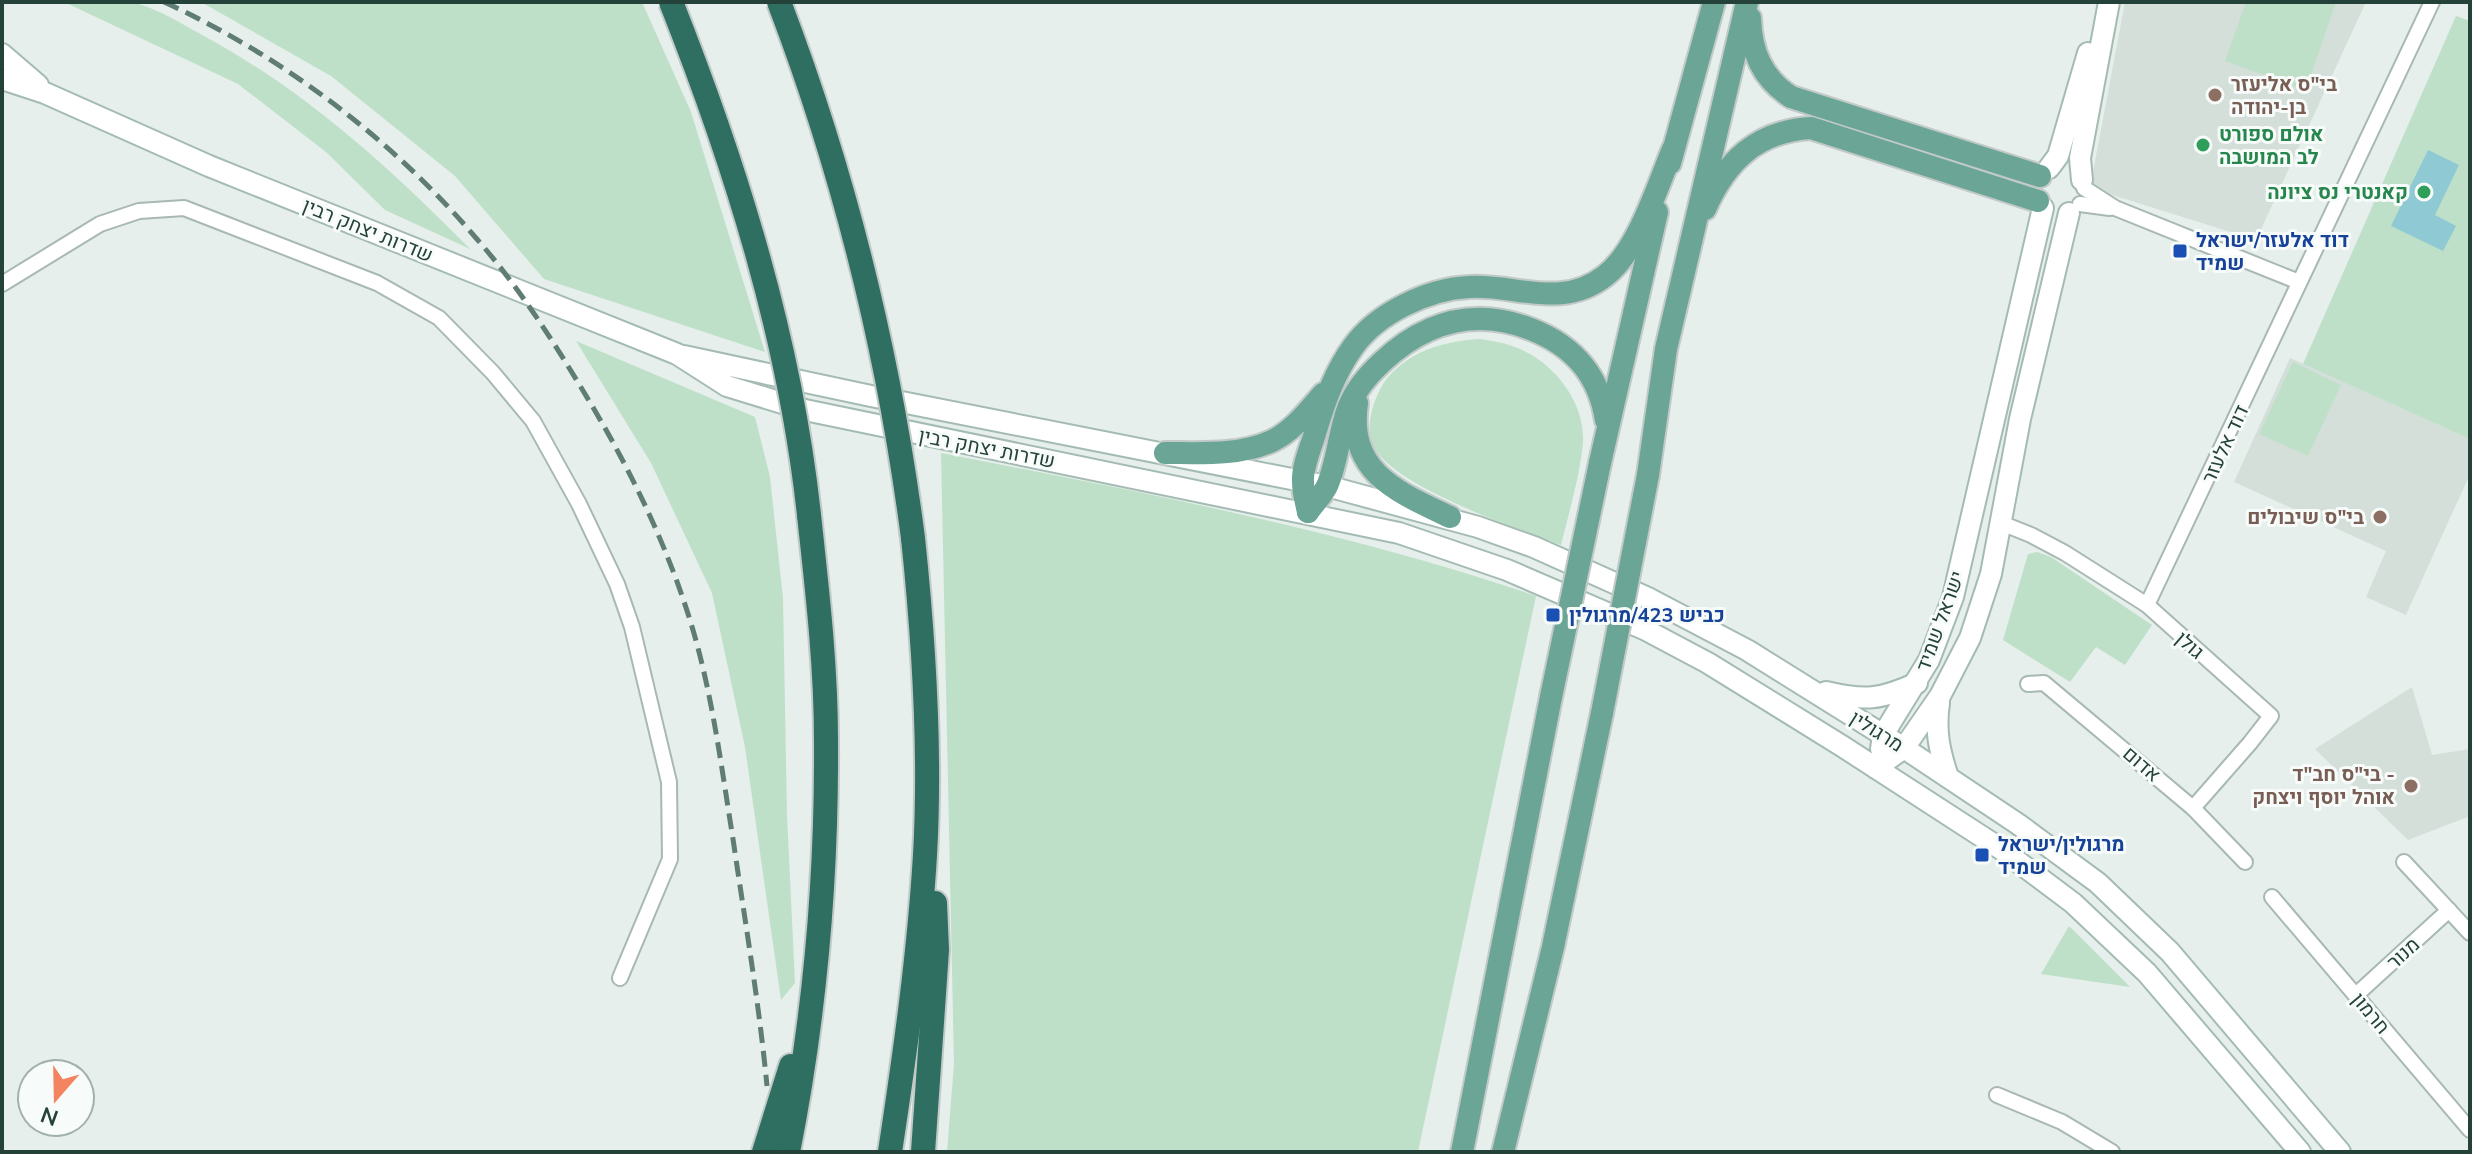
<svg xmlns="http://www.w3.org/2000/svg" width="2472" height="1154" font-family="'Nunito Sans',Heebo,sans-serif">
<style>
.built{fill:#d4dfda}
.green{fill:#bfe0c8}
.water{fill:#8ec9d4}
.lines{fill:none;stroke-linecap:round;stroke-linejoin:round}
.street-casing{stroke:#a8b8b2;stroke-width:18}
.secondary-casing{stroke:#a4bbb3;stroke-width:24}
.primary-casing{stroke:#c2cac8;stroke-width:26}
.highway-casing{stroke:#c2cac8;stroke-width:28}
.street{stroke:#fff;stroke-width:14}
.secondary{stroke:#fff;stroke-width:20}
.primary{stroke:#6aa596;stroke-width:22}
.highway{stroke:#2f6f62;stroke-width:24}
.rail{stroke:#5f7d75;stroke-width:5;stroke-dasharray:16 8;stroke-linecap:butt}
.primary-bridge-casing{stroke:#c2cac8;stroke-width:26;stroke-linecap:butt}
.highway-bridge-casing{stroke:#c2cac8;stroke-width:28;stroke-linecap:butt}
.primary-bridge{stroke:#6aa596;stroke-width:22}
.highway-bridge{stroke:#2f6f62;stroke-width:24}
.education-dot{fill:#8d6e63;stroke:#f7fbf9;stroke-width:3}
.leisure-dot{fill:#2e9e5b;stroke:#f7fbf9;stroke-width:3}
.transit-dot{fill:#1a4fb4;stroke:#f7fbf9;stroke-width:3}
.labels{text-anchor:middle;stroke-width:6;stroke-linejoin:round;paint-order:stroke}
.education-label{font-size:20px;font-weight:bold;fill:#785e54;stroke:#f7fbf9;text-anchor:end}
.leisure-label{font-size:20px;font-weight:bold;fill:#27864d;stroke:#f7fbf9;text-anchor:start}
.street-label{font-size:20px;fill:#24423a;stroke:#f7fbf9}
.transit-label{font-size:20px;font-weight:bold;fill:#164399;stroke:#f7fbf9;text-anchor:start}
</style>
<rect width="100%" height="100%" fill="#e6efeb"/>
<!-- built -->
<g class="built">
<polygon points="2125,2 2366,2 2256,240 2090,188"/>
<polygon points="2290,358 2470,439 2470,474 2406,615 2366,597 2386,551 2234,482"/>
<polygon points="2412,687 2432,755 2470,749 2470,816 2408,840 2315,749"/>
</g>
<!-- green -->
<g class="green">
<path d="M64,2C85,2 111,0 132,2C157,8 182,24 204,36C307,92 388,166 470,249L385,210L326,152L238,84Z"/>
<polygon points="201,2 642,2 691,112 765,352 544,279 455,176 331,76"/>
<polygon points="2246,2 2336,2 2306,90 2225,61"/>
<polygon points="2456,16 2470,21 2470,439 2303,364"/>
<path d="M1479,339C1495,341 1512,344 1526,352C1558,368 1585,405 1583,442C1580,476 1569,512 1561,545C1519,529 1387,485 1372,443C1365,425 1374,399 1383,384C1405,352 1443,341 1479,339Z"/>
<polygon points="576,341 755,417 770,477 783,598 787,815 795,983 781,1000 745,747 712,593 651,463"/>
<polygon points="2293,362 2341,385 2308,456 2259,434"/>
<path d="M941,453C1142,492 1342,530 1536,596L1418,1152H947L954,1064Z"/>
<polygon points="2037,552 2051,557 2152,625 2125,665 2096,647 2070,682 2003,640 2028,554"/>
<polygon points="2069,926 2130,987 2041,974"/>
</g>
<!-- water -->
<polygon class="water" points="2428,150 2459,165 2435,215 2456,226 2443,251 2391,226"/>
<g class="lines">
<!-- street casing -->
<g class="street-casing">
<g id="street">
<polyline points="2084,188 2115,208 2299,282"/>
<polyline points="2080,204 2110,208"/>
<polyline points="2,284 100,224 139,211 184,208 377,283 439,318 493,373 533,421 579,504 617,584 632,627 669,782 670,859 620,978"/>
<polyline points="2001,523 2031,535 2065,553 2147,605 2271,716 2250,743 2193,808"/>
<polyline points="2147,605 2432,2"/>
<polyline points="2028,684 2044,683 2193,808 2245,862"/>
<polyline points="2404,862 2470,933"/>
<polyline points="2272,897 2470,1130"/>
<polyline points="2356,995 2449,910"/>
<polyline points="1997,1095 2062,1122 2112,1152"/>
</g>
</g>
<!-- secondary casing -->
<g class="secondary-casing">
<g id="secondary">
<polyline points="2,54 38,85"/>
<polyline points="2,79 45,93 209,166 677,354 727,386 805,410 1399,533 1507,570 1644,629 1708,663 1842,746 2001,849 2073,903 2147,973 2300,1152"/>
<polyline points="2049,168 2058,156 2088,53"/>
<polyline points="2082,180 2080,158 2109,2"/>
<polyline points="684,356 871,396 1327,486 1478,527 1534,547 1650,599 1747,650 1904,748 2018,824 2098,883 2170,952 2340,1152"/>
<path d="M1826,692C1865,701 1880,700 1917,683"/>
<path d="M1939,703C1935,730 1939,750 1948,777"/>
<polyline points="1881,749 1883,735 1929,660 1953,597 2043,208"/>
<polyline points="1876,768 1904,748 1940,696 1970,638 1991,574 2020,419 2069,213"/>
</g>
</g>
<!-- primary casing -->
<g class="primary-casing">
<g id="primary">
<path d="M1750,18C1751,52 1762,78 1791,97L2040,176"/>
<polyline points="1670,163 1714,2"/>
<path d="M1705,209C1726,161 1757,131 1811,128L2038,201"/>
<path d="M1357,403C1347,472 1397,492 1450,517"/>
<path d="M1165,453C1200,453 1239,456 1272,441C1293,431 1308,411 1323,394"/>
<polyline points="1600,463 1657,212"/>
<polyline points="1648,475 1666,349 1747,2"/>
<path d="M1308,512C1306,503 1303,492 1303,482C1302,466 1312,445 1316,430C1325,400 1335,372 1353,347C1377,313 1428,289 1469,287C1516,284 1561,310 1605,276C1638,251 1657,187 1673,149"/>
<path d="M1308,512C1314,504 1321,496 1326,488C1337,467 1339,430 1349,406C1356,389 1369,374 1382,362C1426,321 1476,307 1533,330C1575,347 1599,376 1606,420"/>
<polyline points="1462,1152 1551,697"/>
<polyline points="1503,1152 1553,947 1602,713"/>
</g>
</g>
<!-- highway casing -->
<g class="highway-casing">
<g id="highway">
<polyline points="764,1152 791,1066"/>
<path d="M788,1152C815,1016 827,878 826,740C826,664 817,589 809,515"/>
<path d="M890,1152C905,1053 919,955 925,855C931,750 924,642 913,538"/>
<polyline points="923,1152 937,950 935,903"/>
</g>
</g>
<!-- street -->
<use href="#street" class="street"/>
<!-- secondary -->
<use href="#secondary" class="secondary"/>
<!-- primary -->
<use href="#primary" class="primary"/>
<!-- highway -->
<use href="#highway" class="highway"/>
<!-- rail -->
<path class="rail" d="M164,2C282,56 392,139 476,238C518,286 552,339 585,394C628,465 665,540 690,620C712,691 721,765 733,839C745,921 759,1003 767,1086"/>
<!-- primary-bridge casing -->
<g class="primary-bridge-casing">
<g id="primary-bridge">
<polyline points="1551,697 1600,463"/>
<polyline points="1602,713 1648,475"/>
</g>
</g>
<!-- highway-bridge casing -->
<g class="highway-bridge-casing">
<g id="highway-bridge">
<path d="M671,2C736,166 790,339 809,515"/>
<path d="M779,2C845,175 889,354 913,538"/>
</g>
</g>
<!-- primary-bridge -->
<use href="#primary-bridge" class="primary-bridge"/>
<!-- highway-bridge -->
<use href="#highway-bridge" class="highway-bridge"/>
</g>
<!-- markers -->
<g class="education-dot">
<circle cx="2215" cy="95" r="8"/>
<circle cx="2380" cy="517" r="8"/>
<circle cx="2411" cy="786" r="8"/>
</g>
<g class="leisure-dot">
<circle cx="2203" cy="145" r="8"/>
<circle cx="2424" cy="192" r="8"/>
</g>
<g class="transit-dot">
<rect x="2172" y="243" width="16" height="16" rx="4"/>
<rect x="1545" y="607" width="16" height="16" rx="4"/>
<rect x="1974" y="847" width="16" height="16" rx="4"/>
</g>
<g class="labels">
<!-- education labels -->
<g class="education-label">
<text x="2231" y="91" text-anchor="start">בי"ס אליעזר<tspan x="2231" dy="23">בן-יהודה</tspan></text>
<text x="2364" y="524">בי"ס שיבולים</text>
<text x="2395" y="781">בי"ס חב"ד -<tspan x="2395" dy="23">אוהל יוסף ויצחק</tspan></text>
</g>
<!-- leisure labels -->
<g class="leisure-label">
<text x="2219" y="141">אולם ספורט<tspan x="2219" dy="23">לב המושבה</tspan></text>
<text x="2408" y="199" text-anchor="end">קאנטרי נס ציונה</text>
</g>
<!-- street labels -->
<g class="street-label">
<text transform="translate(368 230) rotate(22)" y="7">שדרות יצחק רבין</text>
<text transform="translate(2225 444) rotate(-65)" y="7">דוד אלעזר</text>
<text transform="translate(987 448) rotate(11)" y="7">שדרות יצחק רבין</text>
<text transform="translate(1940 621) rotate(-70)" y="7">ישראל שמיד</text>
<text transform="translate(2190 645) rotate(41)" y="7">גולן</text>
<text transform="translate(1877 731) rotate(32)" y="7">מרגולין</text>
<text transform="translate(2142 764) rotate(41)" y="7">אדום</text>
<text transform="translate(2403 953) rotate(-42)" y="7">מנור</text>
<text transform="translate(2371 1013) rotate(50)" y="7">חרמון</text>
</g>
<!-- transit labels -->
<g class="transit-label">
<text x="2196" y="247">דוד אלעזר/ישראל<tspan x="2196" dy="23">שמיד</tspan></text>
<text x="1569" y="622">כביש 423/מרגולין</text>
<text x="1998" y="851">מרגולין/ישראל<tspan x="1998" dy="23">שמיד</tspan></text>
</g>
</g>
<!-- border -->
<rect width="2472" height="1154" fill="none" stroke="#24423a" stroke-width="8"/>
<!-- north arrow -->
<g transform="translate(56 1098) rotate(200)"><circle r="38" fill="#f7fbf9" stroke="#a3b1ad" stroke-width="2"/>
<path d="M0-6L14 30L0 20L-14 30Z" fill="#f4845f"/>
<text y="-12" font-size="22" font-weight="bold" text-anchor="middle" fill="#24423a">N</text>
</g>
</svg>
